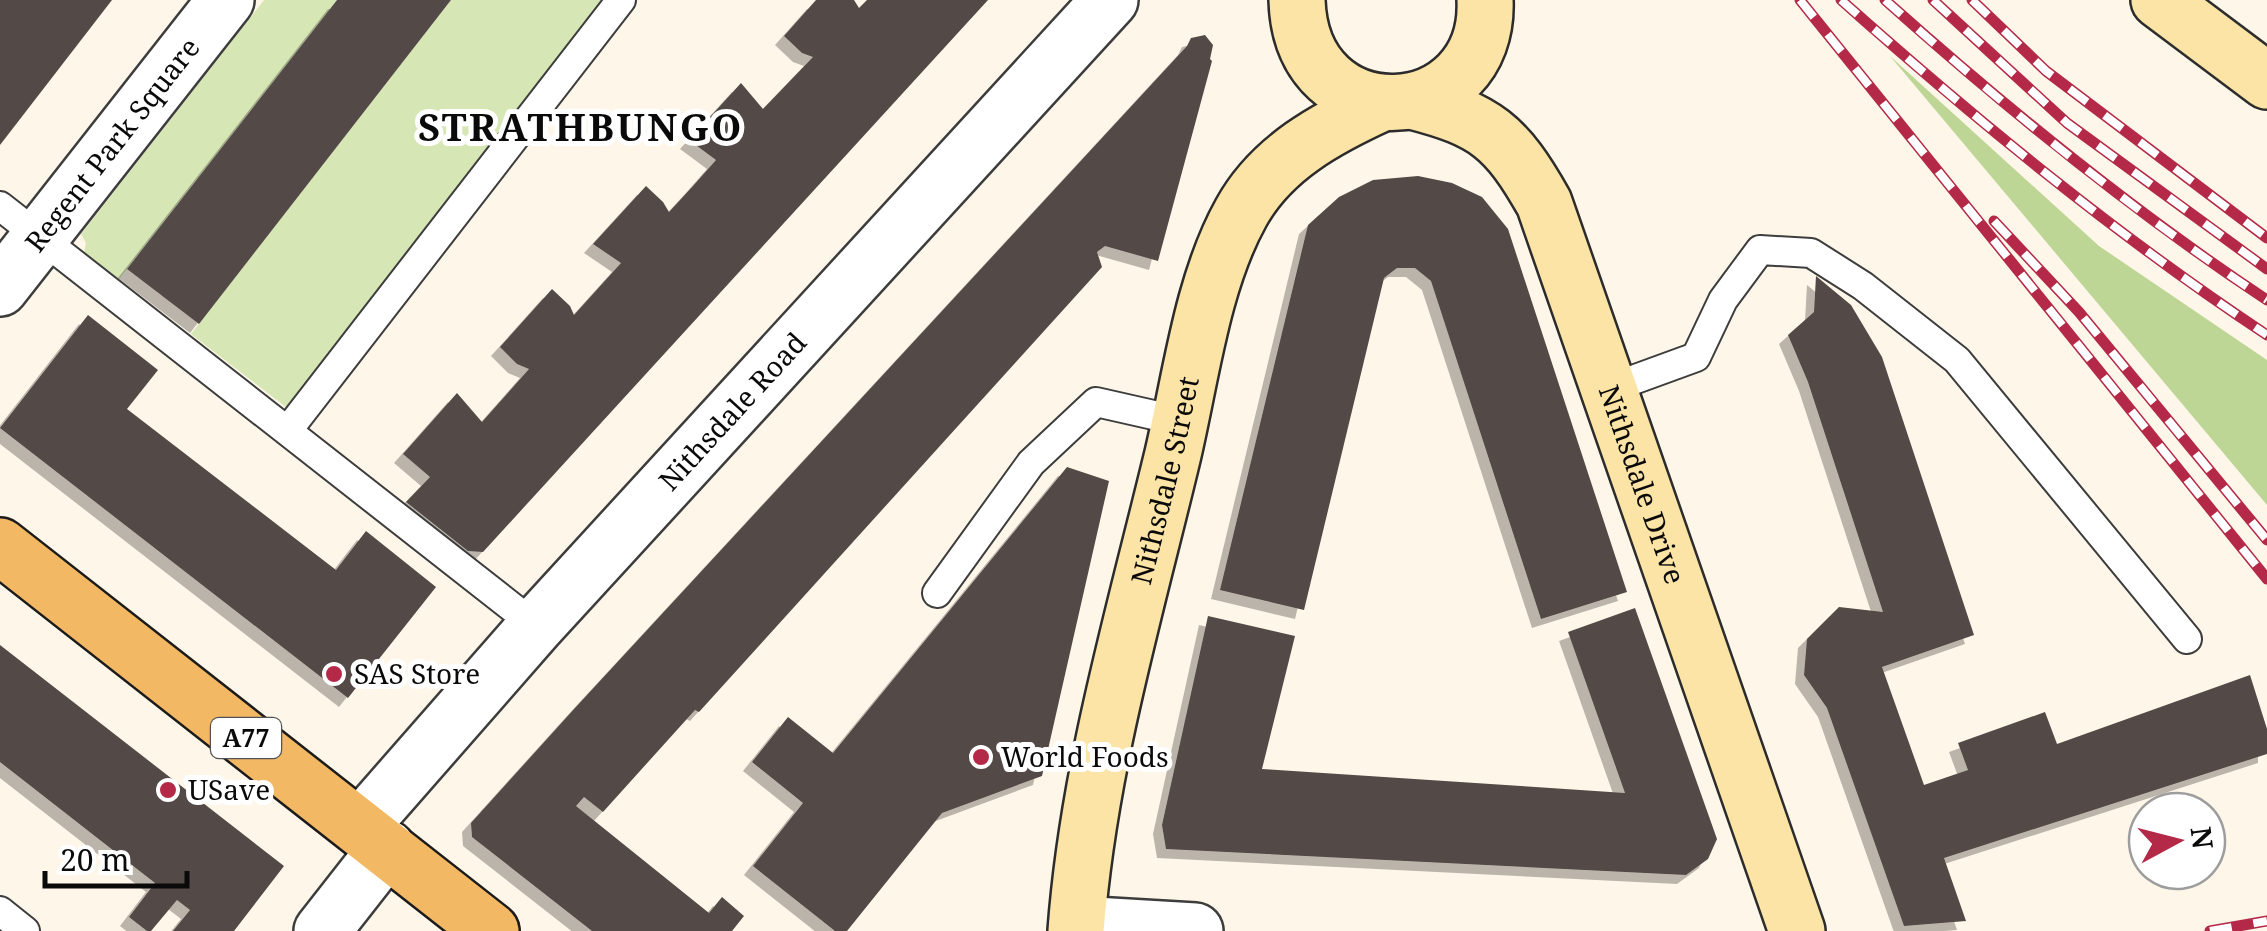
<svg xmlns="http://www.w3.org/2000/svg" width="2267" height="931" font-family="'Noto Serif',serif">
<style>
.green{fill:#d7e6b5}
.forest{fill:#bdd695}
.building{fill:#524a47;filter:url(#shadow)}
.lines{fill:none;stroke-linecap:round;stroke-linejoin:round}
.lane-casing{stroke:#3d3d3d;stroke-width:32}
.street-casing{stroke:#3d3d3d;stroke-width:60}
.secondary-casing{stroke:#2c2c2c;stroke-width:60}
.primary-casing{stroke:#1b1b1b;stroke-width:60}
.lane{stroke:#fff;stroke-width:28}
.street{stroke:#fff;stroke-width:55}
.secondary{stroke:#fce4a6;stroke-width:55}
.primary{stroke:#f3b864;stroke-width:55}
.rail-casing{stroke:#b42947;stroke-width:11}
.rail{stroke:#fff;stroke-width:8;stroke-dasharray:22;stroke-linecap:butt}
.poi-dot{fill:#b42947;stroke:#fff;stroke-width:4}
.labels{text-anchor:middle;stroke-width:10;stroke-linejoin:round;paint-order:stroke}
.shield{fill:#fff;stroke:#545454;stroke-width:2.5}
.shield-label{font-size:25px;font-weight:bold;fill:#0a0a0a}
.street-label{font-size:28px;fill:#0a0a0a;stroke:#fff}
.poi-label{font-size:28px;fill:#0a0a0a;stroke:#fff;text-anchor:start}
.district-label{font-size:38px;font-weight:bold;letter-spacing:2.5px;fill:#0a0a0a;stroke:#fff}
</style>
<defs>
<filter id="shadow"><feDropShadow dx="-9" dy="9" stdDeviation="0" flood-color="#0004"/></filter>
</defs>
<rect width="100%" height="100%" fill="#fef6e8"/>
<!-- green -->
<g class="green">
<polygon points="264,0 337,0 119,279 84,253 86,243 81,234"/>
<polygon points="451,0 604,0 286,407 191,334"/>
</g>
<!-- forest -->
<polygon class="forest" points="1890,56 2099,246 2267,360 2267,505"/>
<!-- building -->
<g class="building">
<polygon points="0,0 112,0 0,145"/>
<polygon points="337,0 451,0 199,324 127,269"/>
<polygon points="816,0 854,0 859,8 867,0 988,0 483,552 468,551 406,502 430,477 403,454 457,393 482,422 529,369 517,364 500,347 552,289 570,306 574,315 621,263 593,244 646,186 663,202 669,212 693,186 716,160 689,140 741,83 763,109 813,57 802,53 784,36"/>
<polygon points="1205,35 1213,45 1210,59 1212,61 1158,261 1105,246 1097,252 1102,267 699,712 695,710 603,812 584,797 576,806 709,913 722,897 744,916 732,931 592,931 472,837 471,823 575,708 1187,46 1191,38"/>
<polygon points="1418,176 1452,183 1482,197 1508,229 1627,592 1541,619 1431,281 1415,268 1397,268 1384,278 1304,610 1220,590 1308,225 1339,197 1373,180"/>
<polygon points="1816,276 1851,305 1882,357 1974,635 1882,667 1924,785 1968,770 1958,743 2045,712 2057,744 2250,675 2267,729 2267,754 1944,858 1966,921 1904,926 1827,708 1804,675 1807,639 1839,607 1883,612 1808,382 1788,335 1814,312"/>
<polygon points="88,315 158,370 127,409 336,570 366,531 436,587 348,698 0,428"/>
<polygon points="1067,467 1109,481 1042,776 942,813 847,931 835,931 753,866 803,803 752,762 788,717 833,753"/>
<polygon points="1635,608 1717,839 1708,859 1686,875 1166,849 1162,825 1208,616 1295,636 1262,769 1625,793 1568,632"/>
<polygon points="0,645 284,866 234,931 173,931 190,910 177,900 151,931 147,931 129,917 155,883 0,762"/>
</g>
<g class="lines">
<!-- lane casing -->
<g class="lane-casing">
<g id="lane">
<polyline points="0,206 536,626"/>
<polyline points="1611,388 1696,357 1723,300 1760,250 1811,253 1863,286 1957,360 2187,639"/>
<polyline points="288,430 621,0"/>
<polyline points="937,593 1031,463 1096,402 1180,421"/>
<polyline points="0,911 25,931"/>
</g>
</g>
<!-- street casing -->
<g class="street-casing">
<g id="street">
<path id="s1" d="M0,288L226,0"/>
<path id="s2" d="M360,827L536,626L1110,0"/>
<polyline points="1077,924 1195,931"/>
<polyline points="322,931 387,848"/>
</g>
</g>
<!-- secondary casing -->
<g class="secondary-casing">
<g id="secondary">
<path d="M1297,0C1301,142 1491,131 1485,0"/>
<polyline points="2159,0 2267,81"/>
<path id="s3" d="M1412,101C1486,120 1506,136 1544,203L1797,931"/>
<path id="s4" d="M1076,931C1088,769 1135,612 1173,454C1191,377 1202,283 1241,213C1271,158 1327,128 1382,103"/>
</g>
</g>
<!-- primary casing -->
<g class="primary-casing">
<polyline id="primary" points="0,546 491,931"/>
</g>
<!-- lane -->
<use href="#lane" class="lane"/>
<!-- street -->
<use href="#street" class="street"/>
<!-- secondary -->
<use href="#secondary" class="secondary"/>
<!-- primary -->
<use href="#primary" class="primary"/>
<!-- rail casing -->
<g class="rail-casing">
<g id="rail">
<polyline points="1800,0 2267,579"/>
<path d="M1841,0C1976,120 2116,235 2267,335"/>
<path d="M1885,0C2006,108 2132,211 2267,300"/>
<polyline points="1933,0 2067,123 2267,269"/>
<polyline points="1972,0 2046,71 2267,238"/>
<polyline points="1994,221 2079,312 2267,540"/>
<polyline points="2210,931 2267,921"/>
</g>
</g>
<!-- rail -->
<use href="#rail" class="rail"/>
</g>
<!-- markers -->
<g class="poi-dot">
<circle cx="334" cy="674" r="10"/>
<circle cx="981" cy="757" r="10"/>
<circle cx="168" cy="790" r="10"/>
</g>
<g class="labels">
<!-- shield labels -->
<rect class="shield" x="211" y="718" width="70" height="40" rx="8"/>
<g class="shield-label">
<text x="246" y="747">A77</text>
</g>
<!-- street labels -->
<g class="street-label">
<text dy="10" stroke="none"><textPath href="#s1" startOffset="182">Regent Park Square</textPath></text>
<text dy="10" stroke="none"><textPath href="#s2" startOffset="558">Nithsdale Road</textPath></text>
<text dy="10" stroke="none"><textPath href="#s4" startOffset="460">Nithsdale Street</textPath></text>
<text dy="10" stroke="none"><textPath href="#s3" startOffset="472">Nithsdale Drive</textPath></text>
</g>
<!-- poi labels -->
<g class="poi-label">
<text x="354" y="684">SAS Store</text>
<text x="1001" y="767">World Foods</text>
<text x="188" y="800">USave</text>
</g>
<!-- district labels -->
<g class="district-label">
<text x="581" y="141">STRATHBUNGO</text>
</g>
</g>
<!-- north arrow -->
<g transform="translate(2177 841) rotate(83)"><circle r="48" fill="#ffffff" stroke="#9d9d9d" stroke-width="2.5"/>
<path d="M0-8L18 38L0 25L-18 38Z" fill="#b42947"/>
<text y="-15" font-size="28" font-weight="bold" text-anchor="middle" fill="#0a0a0a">N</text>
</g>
<!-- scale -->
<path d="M45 871v15h142v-15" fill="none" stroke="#0a0a0a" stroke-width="5"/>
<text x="60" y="871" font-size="30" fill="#0a0a0a" stroke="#ffffff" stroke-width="8" paint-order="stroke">20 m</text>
</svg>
